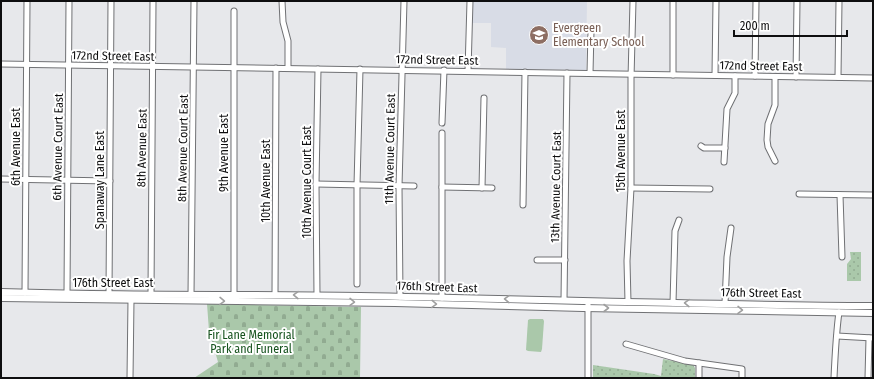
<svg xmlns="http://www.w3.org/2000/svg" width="874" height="379" font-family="'Fira Sans Condensed',sans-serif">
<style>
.built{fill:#d8dce6}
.green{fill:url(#green-dots)}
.cemetery{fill:url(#cemetery-stones)}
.pitch{fill:#aac8aa}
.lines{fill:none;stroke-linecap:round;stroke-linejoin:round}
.minor-casing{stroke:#707174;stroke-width:7}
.major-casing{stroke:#707174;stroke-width:8}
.minor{stroke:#fff;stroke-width:5}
.major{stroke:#fff;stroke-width:6}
.oneway{stroke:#9f9f9f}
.labels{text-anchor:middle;stroke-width:4;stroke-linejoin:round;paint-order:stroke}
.education-label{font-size:12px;fill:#785e54;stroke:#fff;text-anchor:start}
.street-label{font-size:12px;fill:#0e0e0f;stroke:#fff}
.park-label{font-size:12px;fill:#15521d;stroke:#fff}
</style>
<defs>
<pattern id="green-dots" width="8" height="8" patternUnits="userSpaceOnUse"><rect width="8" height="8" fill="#aac8aa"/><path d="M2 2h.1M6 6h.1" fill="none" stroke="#91ab91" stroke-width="1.8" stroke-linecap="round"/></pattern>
<pattern id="cemetery-stones" width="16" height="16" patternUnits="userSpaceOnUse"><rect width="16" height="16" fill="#aac8aa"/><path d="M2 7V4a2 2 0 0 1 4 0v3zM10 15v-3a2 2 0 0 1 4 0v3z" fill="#91ab91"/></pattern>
</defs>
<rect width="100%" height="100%" fill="#e7e8eb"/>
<!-- built -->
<polygon class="built" points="472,1 587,1 586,70 506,69 506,48 491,47 491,23 472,23"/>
<!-- green -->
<g class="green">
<polygon points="850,252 861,252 861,281 847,281 847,264 851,259"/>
<polygon points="663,359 693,365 695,368 695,378 593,378 593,365 654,374 661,376"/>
</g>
<!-- cemetery -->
<polygon class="cemetery" points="207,304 361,307 360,378 194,378 218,362 209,331"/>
<!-- pitch -->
<polygon class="pitch" points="530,319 543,319 544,321 542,349 541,352 528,351 526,350 528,320"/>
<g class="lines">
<!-- minor casing -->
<g class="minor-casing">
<g id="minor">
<polyline points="282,1 283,22 288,41 288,68"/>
<polyline points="234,11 234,295"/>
<polyline points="1,64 873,78"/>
<polyline points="468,71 470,1"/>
<polyline points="590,73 591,31"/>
<polyline points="673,75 673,1"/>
<polyline points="715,75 716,1"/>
<polyline points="755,76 756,1"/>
<polyline points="775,77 775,105 768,124 767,140 768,147 775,161"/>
<polyline points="796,77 797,1"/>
<polyline points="838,77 839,1"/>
<polyline points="442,123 444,70"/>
<polyline points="701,146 704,148 725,148"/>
<polyline points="724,162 727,109 735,93 735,76"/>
<polyline points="1,179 110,181"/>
<polyline points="316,184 414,186"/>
<polyline points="442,187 492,188"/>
<polyline points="482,188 484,98"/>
<polyline points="631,188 710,189"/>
<polyline points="799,194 873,195"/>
<polyline points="840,195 842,257"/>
<polyline points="523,205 525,72"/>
<polyline points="537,260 565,260"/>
<polyline points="357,284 357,185 360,69"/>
<polyline points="25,293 27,1"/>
<polyline points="67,294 69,1"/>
<polyline points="109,294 111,1"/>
<polyline points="151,294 153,1"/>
<polyline points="191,295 194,1"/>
<polyline points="275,295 276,68"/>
<polyline points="317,295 316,184 318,69"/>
<polyline points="400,297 399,186 404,1"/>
<polyline points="442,298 442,133"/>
<polyline points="564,300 567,73"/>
<polyline points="628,302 627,261 631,188 631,78 633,1"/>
<polyline points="673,303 675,231 679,220"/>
<polyline points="725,303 727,257 731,228"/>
<polyline points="837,336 873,338"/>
<polyline points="626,344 685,361 742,369 742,378"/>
<polyline points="130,378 131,300"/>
<polyline points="588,378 588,304"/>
<polyline points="699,378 699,363"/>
<path d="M834,378C835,356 836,334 839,312"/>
<polyline points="868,378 869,338"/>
</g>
</g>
<!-- major casing -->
<g class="major-casing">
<g id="major">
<path d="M1,292C121,296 240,294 360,296C531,299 702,305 873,306"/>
<polyline points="1,298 395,303 583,308 873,313"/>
</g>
</g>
<!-- minor -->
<use href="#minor" class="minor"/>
<!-- major -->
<use href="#major" class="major"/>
</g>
<!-- one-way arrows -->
<defs><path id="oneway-chevron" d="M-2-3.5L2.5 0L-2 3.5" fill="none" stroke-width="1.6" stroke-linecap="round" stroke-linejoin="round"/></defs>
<g class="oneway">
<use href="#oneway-chevron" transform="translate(296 295) rotate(-179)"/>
<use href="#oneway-chevron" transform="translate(507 299) rotate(-179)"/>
<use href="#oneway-chevron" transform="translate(222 301) rotate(1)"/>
<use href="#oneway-chevron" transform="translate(352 302) rotate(1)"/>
<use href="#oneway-chevron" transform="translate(687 303) rotate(-179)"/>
<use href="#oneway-chevron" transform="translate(434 304) rotate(2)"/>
<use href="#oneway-chevron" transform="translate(606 308)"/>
<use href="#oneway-chevron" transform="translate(740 310) rotate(1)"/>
</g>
<!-- icons -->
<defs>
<g id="school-disc" transform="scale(1)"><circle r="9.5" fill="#8d6e63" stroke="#fff"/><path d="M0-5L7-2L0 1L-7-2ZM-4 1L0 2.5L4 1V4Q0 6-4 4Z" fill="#fff"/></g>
</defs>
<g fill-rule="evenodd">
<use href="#school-disc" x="539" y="35"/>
</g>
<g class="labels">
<!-- education labels -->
<g class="education-label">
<text x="553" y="32">Evergreen<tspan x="553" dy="14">Elementary School</tspan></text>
</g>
<!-- street labels -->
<g class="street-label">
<text transform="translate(113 56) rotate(1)" y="4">172nd Street East</text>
<text transform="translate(437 60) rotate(1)" y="4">172nd Street East</text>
<text transform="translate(761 66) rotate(1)" y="4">172nd Street East</text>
<text transform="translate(16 147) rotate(-90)" y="4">6th Avenue East</text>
<text transform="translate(58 147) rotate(-89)" y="4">6th Avenue Court East</text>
<text transform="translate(142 148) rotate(-89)" y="4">8th Avenue East</text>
<text transform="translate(183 148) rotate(-89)" y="4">8th Avenue Court East</text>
<text transform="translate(390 149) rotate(-89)" y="4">11th Avenue Court East</text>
<text transform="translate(621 151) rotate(-90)" y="4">15th Avenue East</text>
<text transform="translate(224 153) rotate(-90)" y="4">9th Avenue East</text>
<text transform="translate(100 180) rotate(-90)" y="4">Spanaway Lane East</text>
<text transform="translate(266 181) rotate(-90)" y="4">10th Avenue East</text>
<text transform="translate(307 182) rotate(-90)" y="4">10th Avenue Court East</text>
<text transform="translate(556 187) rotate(-89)" y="4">13th Avenue Court East</text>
<text x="113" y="287">176th Street East</text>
<text transform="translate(437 287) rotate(2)" y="4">176th Street East</text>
<text transform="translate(761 293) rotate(1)" y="4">176th Street East</text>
</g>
<!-- park labels -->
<g class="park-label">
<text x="251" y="339">Fir Lane Memorial<tspan x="251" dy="14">Park and Funeral</tspan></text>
</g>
</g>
<!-- border -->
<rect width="874" height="379" fill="none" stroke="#0e0e0f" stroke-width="4"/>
<!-- scale -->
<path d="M734 30v6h113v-6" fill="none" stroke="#0e0e0f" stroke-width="2"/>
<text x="740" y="30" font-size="12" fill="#0e0e0f" stroke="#ffffff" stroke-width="3" paint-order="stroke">200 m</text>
</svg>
